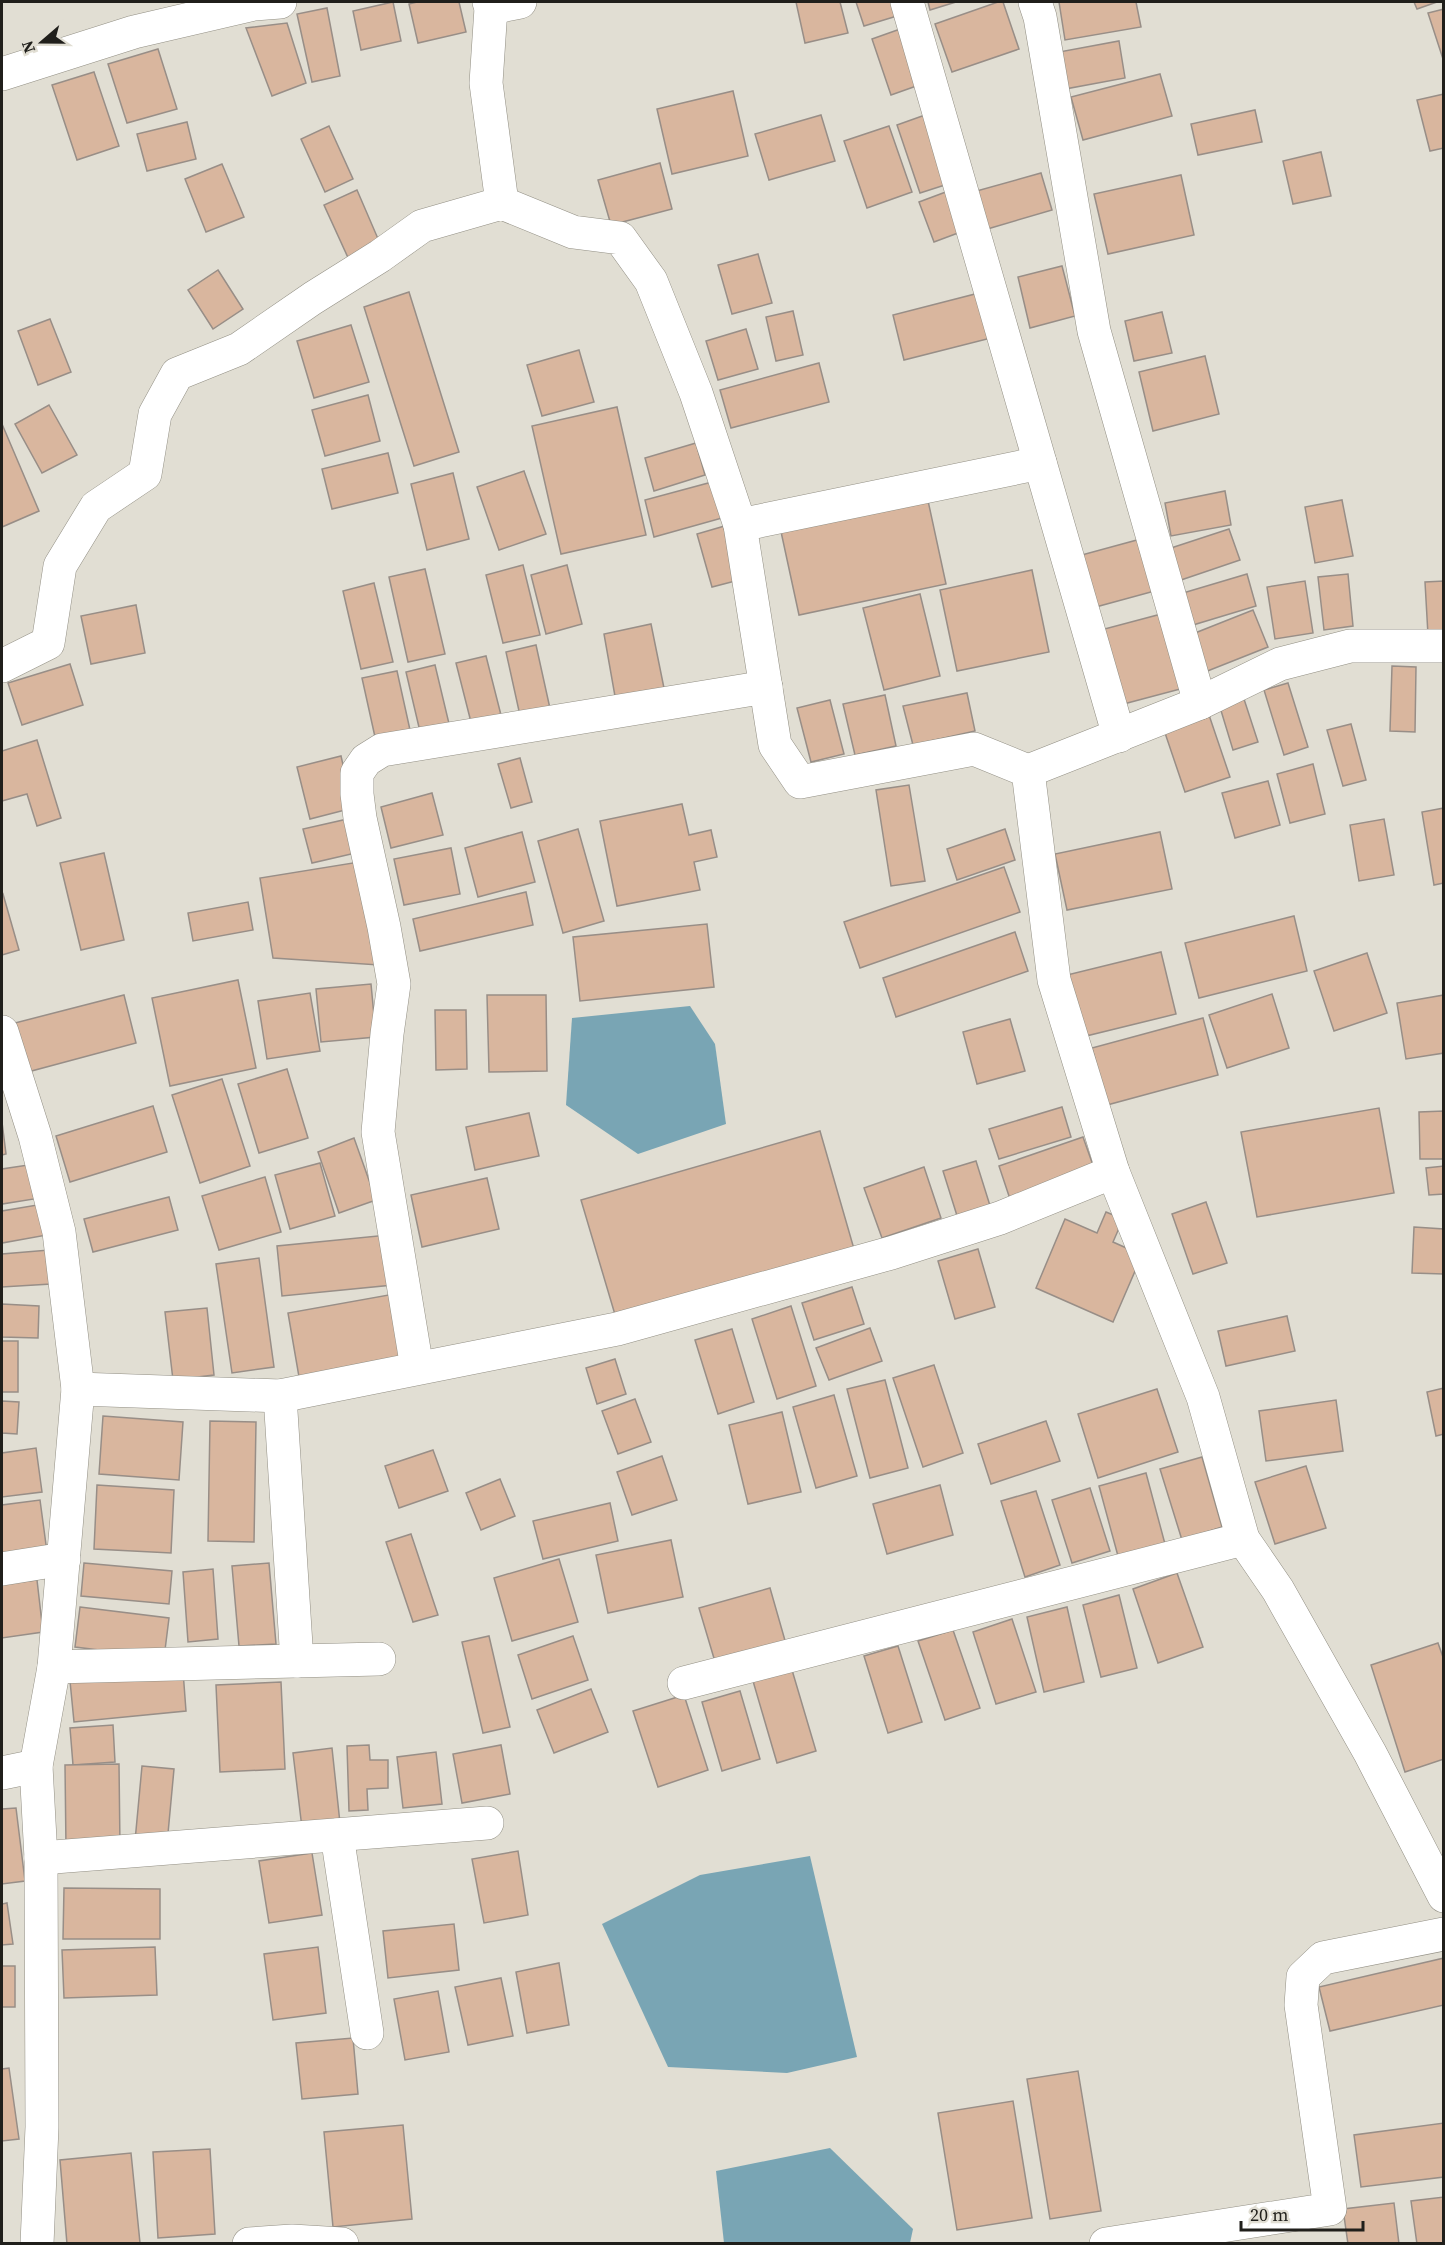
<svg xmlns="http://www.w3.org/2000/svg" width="1445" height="2245" font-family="'Source Serif 4',serif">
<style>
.water{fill:#79a5b4}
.building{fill:#d9b69e;stroke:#988e87;stroke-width:1.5}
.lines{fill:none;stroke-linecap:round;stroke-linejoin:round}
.minor-casing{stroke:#928f84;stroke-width:34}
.minor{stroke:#fff;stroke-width:33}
</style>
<rect width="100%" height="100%" fill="#e1ded3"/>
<!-- water -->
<g class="water">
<polygon points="690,1006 715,1044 726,1124 638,1154 566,1105 572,1018"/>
<polygon points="810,1856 857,2057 787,2073 668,2067 602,1924 700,1875"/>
<polygon points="830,2148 913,2229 910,2243 724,2243 716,2171"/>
</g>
<!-- building -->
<g class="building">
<polygon points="393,2 401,41 361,50 353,11"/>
<polygon points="417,2 459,2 466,32 418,43 409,4"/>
<polygon points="796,2 840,2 848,33 805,43"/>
<polygon points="856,2 892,2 897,16 864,26"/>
<polygon points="928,2 956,2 930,10"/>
<polygon points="998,2 1003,2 1019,49 952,72 935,24"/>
<polygon points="1059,2 1136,2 1141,27 1065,40"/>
<polygon points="1414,2 1437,2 1417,9"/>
<polygon points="327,8 340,76 312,82 297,14"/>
<polygon points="1444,9 1444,62 1428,13"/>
<polygon points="287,23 306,83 272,96 246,28"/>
<polygon points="903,28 922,84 891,95 872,39"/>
<polygon points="1119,41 1125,78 1065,89 1059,52"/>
<polygon points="158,49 177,109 127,123 108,64"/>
<polygon points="94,72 119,146 77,160 52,85"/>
<polygon points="1160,74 1172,116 1083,140 1071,97"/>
<polygon points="733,91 748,156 672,174 657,109"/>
<polygon points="1444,94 1444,148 1430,151 1417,100"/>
<polygon points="1255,110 1262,142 1198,155 1191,124"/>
<polygon points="821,115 835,161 769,180 755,134"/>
<polygon points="925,115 948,184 920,193 897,125"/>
<polygon points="187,122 196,159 147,171 137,134"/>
<polygon points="329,126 353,179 325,192 301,139"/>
<polygon points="889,126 912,192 867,208 844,141"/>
<polygon points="1321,152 1331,196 1293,204 1283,161"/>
<polygon points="660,163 672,209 611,225 598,180"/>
<polygon points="222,164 244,217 206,232 185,179"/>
<polygon points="1041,173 1052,210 984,230 973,192"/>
<polygon points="1181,175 1194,235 1108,254 1094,194"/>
<polygon points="357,190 382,248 350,262 324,205"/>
<polygon points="951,190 966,230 934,242 919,202"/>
<polygon points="758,254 772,303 732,314 718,265"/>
<polygon points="1062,266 1075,316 1030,328 1018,277"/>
<polygon points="218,270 243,309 213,329 188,290"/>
<polygon points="409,292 459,452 414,466 364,307"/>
<polygon points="979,293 991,338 904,360 893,315"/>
<polygon points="793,311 803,355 776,361 766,317"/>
<polygon points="1162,312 1172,353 1134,361 1125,321"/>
<polygon points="50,319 71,372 38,385 18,331"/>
<polygon points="351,325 369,382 314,398 297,341"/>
<polygon points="746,329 758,369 718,380 706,341"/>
<polygon points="579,350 594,402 542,416 527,365"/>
<polygon points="1205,356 1219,414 1153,431 1139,372"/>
<polygon points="819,363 829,402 731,428 720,390"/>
<polygon points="368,395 380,441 325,456 312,410"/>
<polygon points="49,405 77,455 42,473 15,424"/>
<polygon points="617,407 646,535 561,554 532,426"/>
<polygon points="2,424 39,511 2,527"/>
<polygon points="696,443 705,475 654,491 645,458"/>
<polygon points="388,453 398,493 332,509 322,469"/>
<polygon points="524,471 546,534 499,550 477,487"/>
<polygon points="453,473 469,539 427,550 411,484"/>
<polygon points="712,482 722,518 654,537 645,500"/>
<polygon points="1225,491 1231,525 1171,536 1165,503"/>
<polygon points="927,496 946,584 799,615 780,527"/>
<polygon points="1342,500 1353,556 1315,563 1305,507"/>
<polygon points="728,525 743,579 712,587 697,534"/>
<polygon points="1229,529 1240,560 1181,580 1171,548"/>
<polygon points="1148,537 1162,589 1092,608 1078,556"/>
<polygon points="523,565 540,635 503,643 486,575"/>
<polygon points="567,565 582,624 546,634 531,575"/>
<polygon points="425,569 445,654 408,662 389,577"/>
<polygon points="1032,570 1049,652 957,671 940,590"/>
<polygon points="1247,574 1256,606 1193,625 1183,593"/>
<polygon points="1348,574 1353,626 1324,630 1318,577"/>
<polygon points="1305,581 1313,633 1275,639 1267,587"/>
<polygon points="1444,581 1444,634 1428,635 1425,582"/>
<polygon points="374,583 393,662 361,669 343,591"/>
<polygon points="920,594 940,676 884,690 863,608"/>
<polygon points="136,605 145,653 91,664 81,616"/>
<polygon points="1253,610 1268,647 1205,672 1190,635"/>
<polygon points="1165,613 1184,688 1116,706 1097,631"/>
<polygon points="651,624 665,693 616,702 604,634"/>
<polygon points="536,645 551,713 521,720 506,652"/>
<polygon points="486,656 502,719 472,726 456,663"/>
<polygon points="70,664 83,705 22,725 8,683"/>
<polygon points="435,665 451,732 422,740 406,672"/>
<polygon points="1392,666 1416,667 1415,732 1390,731"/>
<polygon points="397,671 412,739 377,746 362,678"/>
<polygon points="1288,683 1308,747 1284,755 1264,690"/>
<polygon points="967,693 975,731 913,745 903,706"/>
<polygon points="885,695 896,746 855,755 843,704"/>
<polygon points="1243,696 1258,742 1233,750 1219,704"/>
<polygon points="830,700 844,754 811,762 797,708"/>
<polygon points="1209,715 1230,777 1185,792 1164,730"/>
<polygon points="1351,724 1366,780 1343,786 1327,730"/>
<polygon points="37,740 61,818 37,826 27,794 2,801 2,751"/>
<polygon points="341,756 353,808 310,819 297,767"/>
<polygon points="520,758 532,802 511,808 498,764"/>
<polygon points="1313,764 1325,814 1290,823 1277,774"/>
<polygon points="1268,781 1280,825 1235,838 1222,793"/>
<polygon points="909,785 925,881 891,886 876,790"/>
<polygon points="432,793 443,835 391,848 381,807"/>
<polygon points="682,804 689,835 711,830 717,857 694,862 700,890 617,906 600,821"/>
<polygon points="1444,808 1444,883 1434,885 1422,812"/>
<polygon points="352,818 360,852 312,863 303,829"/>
<polygon points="1384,819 1394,875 1359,881 1350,825"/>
<polygon points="578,829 604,921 563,933 538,841"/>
<polygon points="1005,829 1015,860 957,880 947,849"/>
<polygon points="522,832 535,882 478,897 465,848"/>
<polygon points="1160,832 1172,889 1067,910 1055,854"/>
<polygon points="451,848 460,894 404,905 394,859"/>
<polygon points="104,853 124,940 81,950 60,863"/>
<polygon points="365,861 379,965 273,958 260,878"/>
<polygon points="1004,867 1020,912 860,968 844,922"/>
<polygon points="526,892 533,925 420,951 413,919"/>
<polygon points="3,894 19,950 2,955 2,895"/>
<polygon points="248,902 253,930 193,941 188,913"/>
<polygon points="1294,916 1307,971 1199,998 1185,943"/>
<polygon points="707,924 714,987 580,1001 573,937"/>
<polygon points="1015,932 1028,971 896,1017 883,978"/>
<polygon points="1161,952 1176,1014 1082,1037 1067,975"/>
<polygon points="1367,953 1387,1013 1334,1031 1314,971"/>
<polygon points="238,980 256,1068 170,1086 152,998"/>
<polygon points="371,984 376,1037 321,1042 316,989"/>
<polygon points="310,993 320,1051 267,1059 258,1001"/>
<polygon points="1272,994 1289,1048 1227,1068 1209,1015"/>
<polygon points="124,995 136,1043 24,1073 11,1024"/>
<polygon points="487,995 546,995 547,1071 489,1072"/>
<polygon points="1444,995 1444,1053 1406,1059 1397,1003"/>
<polygon points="435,1010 466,1010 467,1069 436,1070"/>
<polygon points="1203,1018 1218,1075 1107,1105 1092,1048"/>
<polygon points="1010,1019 1025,1071 977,1084 963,1032"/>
<polygon points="287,1069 308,1138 259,1153 238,1084"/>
<polygon points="222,1079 250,1166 200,1183 172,1095"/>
<polygon points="153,1106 167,1152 70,1182 56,1136"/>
<polygon points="1062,1107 1071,1137 999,1159 989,1129"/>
<polygon points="1379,1108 1394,1193 1257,1217 1241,1132"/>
<polygon points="1444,1111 1444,1159 1420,1159 1419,1112"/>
<polygon points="529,1113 539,1156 475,1170 466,1127"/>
<polygon points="2,1122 6,1154 2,1155"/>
<polygon points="820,1131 854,1249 616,1318 581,1200"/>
<polygon points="1083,1137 1095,1171 1010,1199 999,1166"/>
<polygon points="354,1138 376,1200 339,1213 318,1152"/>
<polygon points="976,1161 992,1212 959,1222 943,1171"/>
<polygon points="320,1163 335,1216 290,1229 275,1175"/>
<polygon points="28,1165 34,1199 2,1204 2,1169"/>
<polygon points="1444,1166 1444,1194 1429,1195 1426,1168"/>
<polygon points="924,1167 941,1218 882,1238 864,1188"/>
<polygon points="265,1177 281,1232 219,1250 202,1196"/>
<polygon points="487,1178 499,1229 422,1247 411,1195"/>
<polygon points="169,1197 178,1230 93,1252 84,1219"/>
<polygon points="1206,1202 1227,1263 1193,1274 1172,1214"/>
<polygon points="43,1204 47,1235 2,1243 2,1211"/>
<polygon points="1106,1212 1123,1219 1113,1242 1142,1255 1113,1322 1036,1288 1065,1219 1097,1233"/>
<polygon points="1414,1227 1444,1229 1444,1274 1412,1273"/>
<polygon points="388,1235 393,1285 282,1296 277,1246"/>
<polygon points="978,1249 995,1307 955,1319 938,1261"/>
<polygon points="49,1250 51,1284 2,1287 2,1254"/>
<polygon points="259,1258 274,1367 232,1373 216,1264"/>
<polygon points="852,1287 864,1324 814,1340 802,1303"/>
<polygon points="394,1294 405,1359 299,1377 288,1313"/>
<polygon points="2,1304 39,1306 38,1338 2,1337"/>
<polygon points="791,1306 816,1386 777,1399 752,1319"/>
<polygon points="207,1308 214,1375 173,1380 165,1312"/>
<polygon points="1287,1316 1295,1351 1226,1366 1218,1331"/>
<polygon points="870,1328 882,1361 829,1380 816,1348"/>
<polygon points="732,1329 754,1402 718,1414 695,1340"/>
<rect x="2" y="1341" width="16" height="51"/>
<polygon points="615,1359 626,1394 597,1404 586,1368"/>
<polygon points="934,1365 963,1453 923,1467 893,1378"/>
<polygon points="885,1380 908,1468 870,1478 847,1389"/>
<polygon points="1444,1388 1444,1434 1436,1436 1427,1392"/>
<polygon points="1157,1389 1178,1452 1098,1478 1078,1414"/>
<polygon points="834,1395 857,1476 816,1488 793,1407"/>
<polygon points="635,1399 651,1442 618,1454 602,1411"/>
<polygon points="1336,1400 1343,1451 1266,1461 1259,1411"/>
<polygon points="2,1401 19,1402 17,1434 2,1433"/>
<polygon points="782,1412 801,1492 748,1504 729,1425"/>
<polygon points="103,1416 183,1422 179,1480 99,1474"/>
<polygon points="210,1421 256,1422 254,1542 208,1541"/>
<polygon points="1046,1421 1060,1461 991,1484 978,1444"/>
<polygon points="36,1448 42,1492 2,1497 2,1453"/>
<polygon points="433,1450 448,1491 399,1508 385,1466"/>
<polygon points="662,1456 677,1500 632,1515 617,1472"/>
<polygon points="1202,1457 1222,1527 1182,1540 1160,1469"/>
<polygon points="1306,1466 1326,1528 1275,1544 1255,1482"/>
<polygon points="1146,1473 1165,1544 1118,1556 1099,1486"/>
<polygon points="500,1479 515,1516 481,1530 466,1493"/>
<polygon points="97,1485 174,1490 171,1553 94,1549"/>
<polygon points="940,1485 953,1535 887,1554 873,1504"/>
<polygon points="1090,1488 1110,1551 1072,1563 1052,1500"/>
<polygon points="1036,1491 1060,1565 1025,1577 1001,1501"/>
<polygon points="40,1500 47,1552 2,1558 2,1505"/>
<polygon points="610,1503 618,1541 543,1559 533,1521"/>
<polygon points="411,1534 438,1615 413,1622 386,1542"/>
<polygon points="671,1540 683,1597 608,1613 596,1555"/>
<polygon points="559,1559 578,1622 512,1641 494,1578"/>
<polygon points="84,1563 172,1571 169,1604 81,1596"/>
<polygon points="269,1563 276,1644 239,1646 232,1566"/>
<polygon points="213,1569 218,1639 188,1642 183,1572"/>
<polygon points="1177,1573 1203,1647 1158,1663 1133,1589"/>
<polygon points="37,1580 43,1632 2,1638 2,1584"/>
<polygon points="770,1588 786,1644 716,1665 699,1608"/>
<polygon points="1119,1595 1137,1668 1101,1677 1083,1605"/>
<polygon points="80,1607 169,1618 164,1658 75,1647"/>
<polygon points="1067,1607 1084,1682 1044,1692 1027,1617"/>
<polygon points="1012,1619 1036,1692 996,1704 973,1632"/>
<polygon points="953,1630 980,1708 945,1720 918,1641"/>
<polygon points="489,1636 510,1727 483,1733 462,1642"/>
<polygon points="573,1636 588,1680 532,1699 518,1655"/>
<polygon points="1438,1643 1444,1660 1444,1759 1405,1772 1371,1665"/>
<polygon points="898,1646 922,1722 888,1733 864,1656"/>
<polygon points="792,1670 816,1751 777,1763 753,1681"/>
<polygon points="183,1671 186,1711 74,1722 70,1681"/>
<polygon points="281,1682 285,1769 220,1772 216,1685"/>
<polygon points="591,1689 608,1732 554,1753 537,1710"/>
<polygon points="740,1691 760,1759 722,1771 702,1702"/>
<polygon points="684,1695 708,1770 658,1787 633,1711"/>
<polygon points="113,1725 115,1762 73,1765 70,1728"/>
<polygon points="369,1745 370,1760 388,1760 388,1788 367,1789 368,1810 349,1811 347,1746"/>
<polygon points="501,1745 510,1794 462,1803 453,1754"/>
<polygon points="332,1748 340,1823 302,1828 293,1753"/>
<polygon points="436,1752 442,1804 403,1808 397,1757"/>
<polygon points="119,1764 120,1847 66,1848 65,1765"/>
<polygon points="142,1766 174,1769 167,1844 135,1841"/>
<polygon points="16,1808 25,1881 2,1884 2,1809"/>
<polygon points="518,1851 528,1915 484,1923 472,1859"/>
<polygon points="312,1853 322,1915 269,1923 259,1861"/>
<polygon points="64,1888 160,1889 160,1939 63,1939"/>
<polygon points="7,1903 13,1944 2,1945 2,1904"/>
<polygon points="454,1924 459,1970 388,1978 383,1931"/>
<polygon points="155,1947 157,1995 64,1998 62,1950"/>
<polygon points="318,1947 326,2013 273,2020 264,1954"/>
<polygon points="1444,1958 1444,2005 1330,2031 1319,1987"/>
<polygon points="559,1963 569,2025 527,2033 516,1972"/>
<rect x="2" y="1966" width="13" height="41"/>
<polygon points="501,1978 513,2036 468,2045 455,1987"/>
<polygon points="438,1991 449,2052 405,2060 394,1999"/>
<polygon points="353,2038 358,2094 302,2099 296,2043"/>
<polygon points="9,2068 19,2139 2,2141 2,2069"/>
<polygon points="1078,2071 1101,2211 1050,2219 1027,2079"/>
<polygon points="1013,2101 1032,2218 957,2230 938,2113"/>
<polygon points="1444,2123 1444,2177 1361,2187 1354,2135"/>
<polygon points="403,2125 412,2219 333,2227 324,2132"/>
<polygon points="210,2149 215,2234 158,2238 153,2152"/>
<polygon points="131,2153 140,2243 67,2244 60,2160"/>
<polygon points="1444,2197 1444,2244 1417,2244 1411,2201"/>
<polygon points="1394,2203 1399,2244 1348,2244 1343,2209"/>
</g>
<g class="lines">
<!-- minor casing -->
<g class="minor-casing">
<g id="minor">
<polyline points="489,2 491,8 486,83 502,203"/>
<polyline points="907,2 1119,736"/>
<polyline points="491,8 520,2"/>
<polyline points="2,74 134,32 254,4 280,2"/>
<polyline points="740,525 1040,463"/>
<polyline points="2,666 48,643 60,566 96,507 145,474 155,414 177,374 239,349 313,298 380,256 422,226 502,203 573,232 620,238 651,281 696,393 740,525 775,745 800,782 974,749 1028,771 1054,980 1113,1172 1203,1397 1243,1539 1278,1590 1370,1753 1444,1896"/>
<polyline points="1200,703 1280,664 1350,646 1444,646"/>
<polyline points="1028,771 1200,703 1094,331 1040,17 1035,2"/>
<polyline points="2,1032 35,1136 59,1232 78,1389"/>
<polyline points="417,1368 378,1132 387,1034 394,984 384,927 360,818 357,794 357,773 366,760 382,750 766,687"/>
<polyline points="280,1396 297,1661"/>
<polyline points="2,1569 64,1559"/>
<polyline points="54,1667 379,1659"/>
<polyline points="684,1683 1243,1539"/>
<polyline points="2,1773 36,1766"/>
<polyline points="337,1835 367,2033"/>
<polyline points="41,1858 487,1823"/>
<polyline points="37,2244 42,2127 41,1858 36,1766 54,1667 78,1389 280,1396 617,1329 891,1253 1000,1218 1113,1172"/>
<polyline points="249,2244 292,2241 342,2244"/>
<polyline points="1106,2244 1330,2209 1301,2005 1303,1977 1323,1958 1444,1934"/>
</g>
</g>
<!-- minor -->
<use href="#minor" class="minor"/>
</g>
<!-- border -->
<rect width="1445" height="2245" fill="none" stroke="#201f1b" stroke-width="6"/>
<!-- north arrow -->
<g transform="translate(42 42) rotate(250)" stroke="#e1ded3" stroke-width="4.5" paint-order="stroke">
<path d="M0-4.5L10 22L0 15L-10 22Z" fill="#201f1b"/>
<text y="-9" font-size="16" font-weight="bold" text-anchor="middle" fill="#201f1b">N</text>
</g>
<!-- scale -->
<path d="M1241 2221v9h122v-9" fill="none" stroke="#201f1b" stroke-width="3"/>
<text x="1250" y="2221" font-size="18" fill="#201f1b" stroke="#e1ded3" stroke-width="4.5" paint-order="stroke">20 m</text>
</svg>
